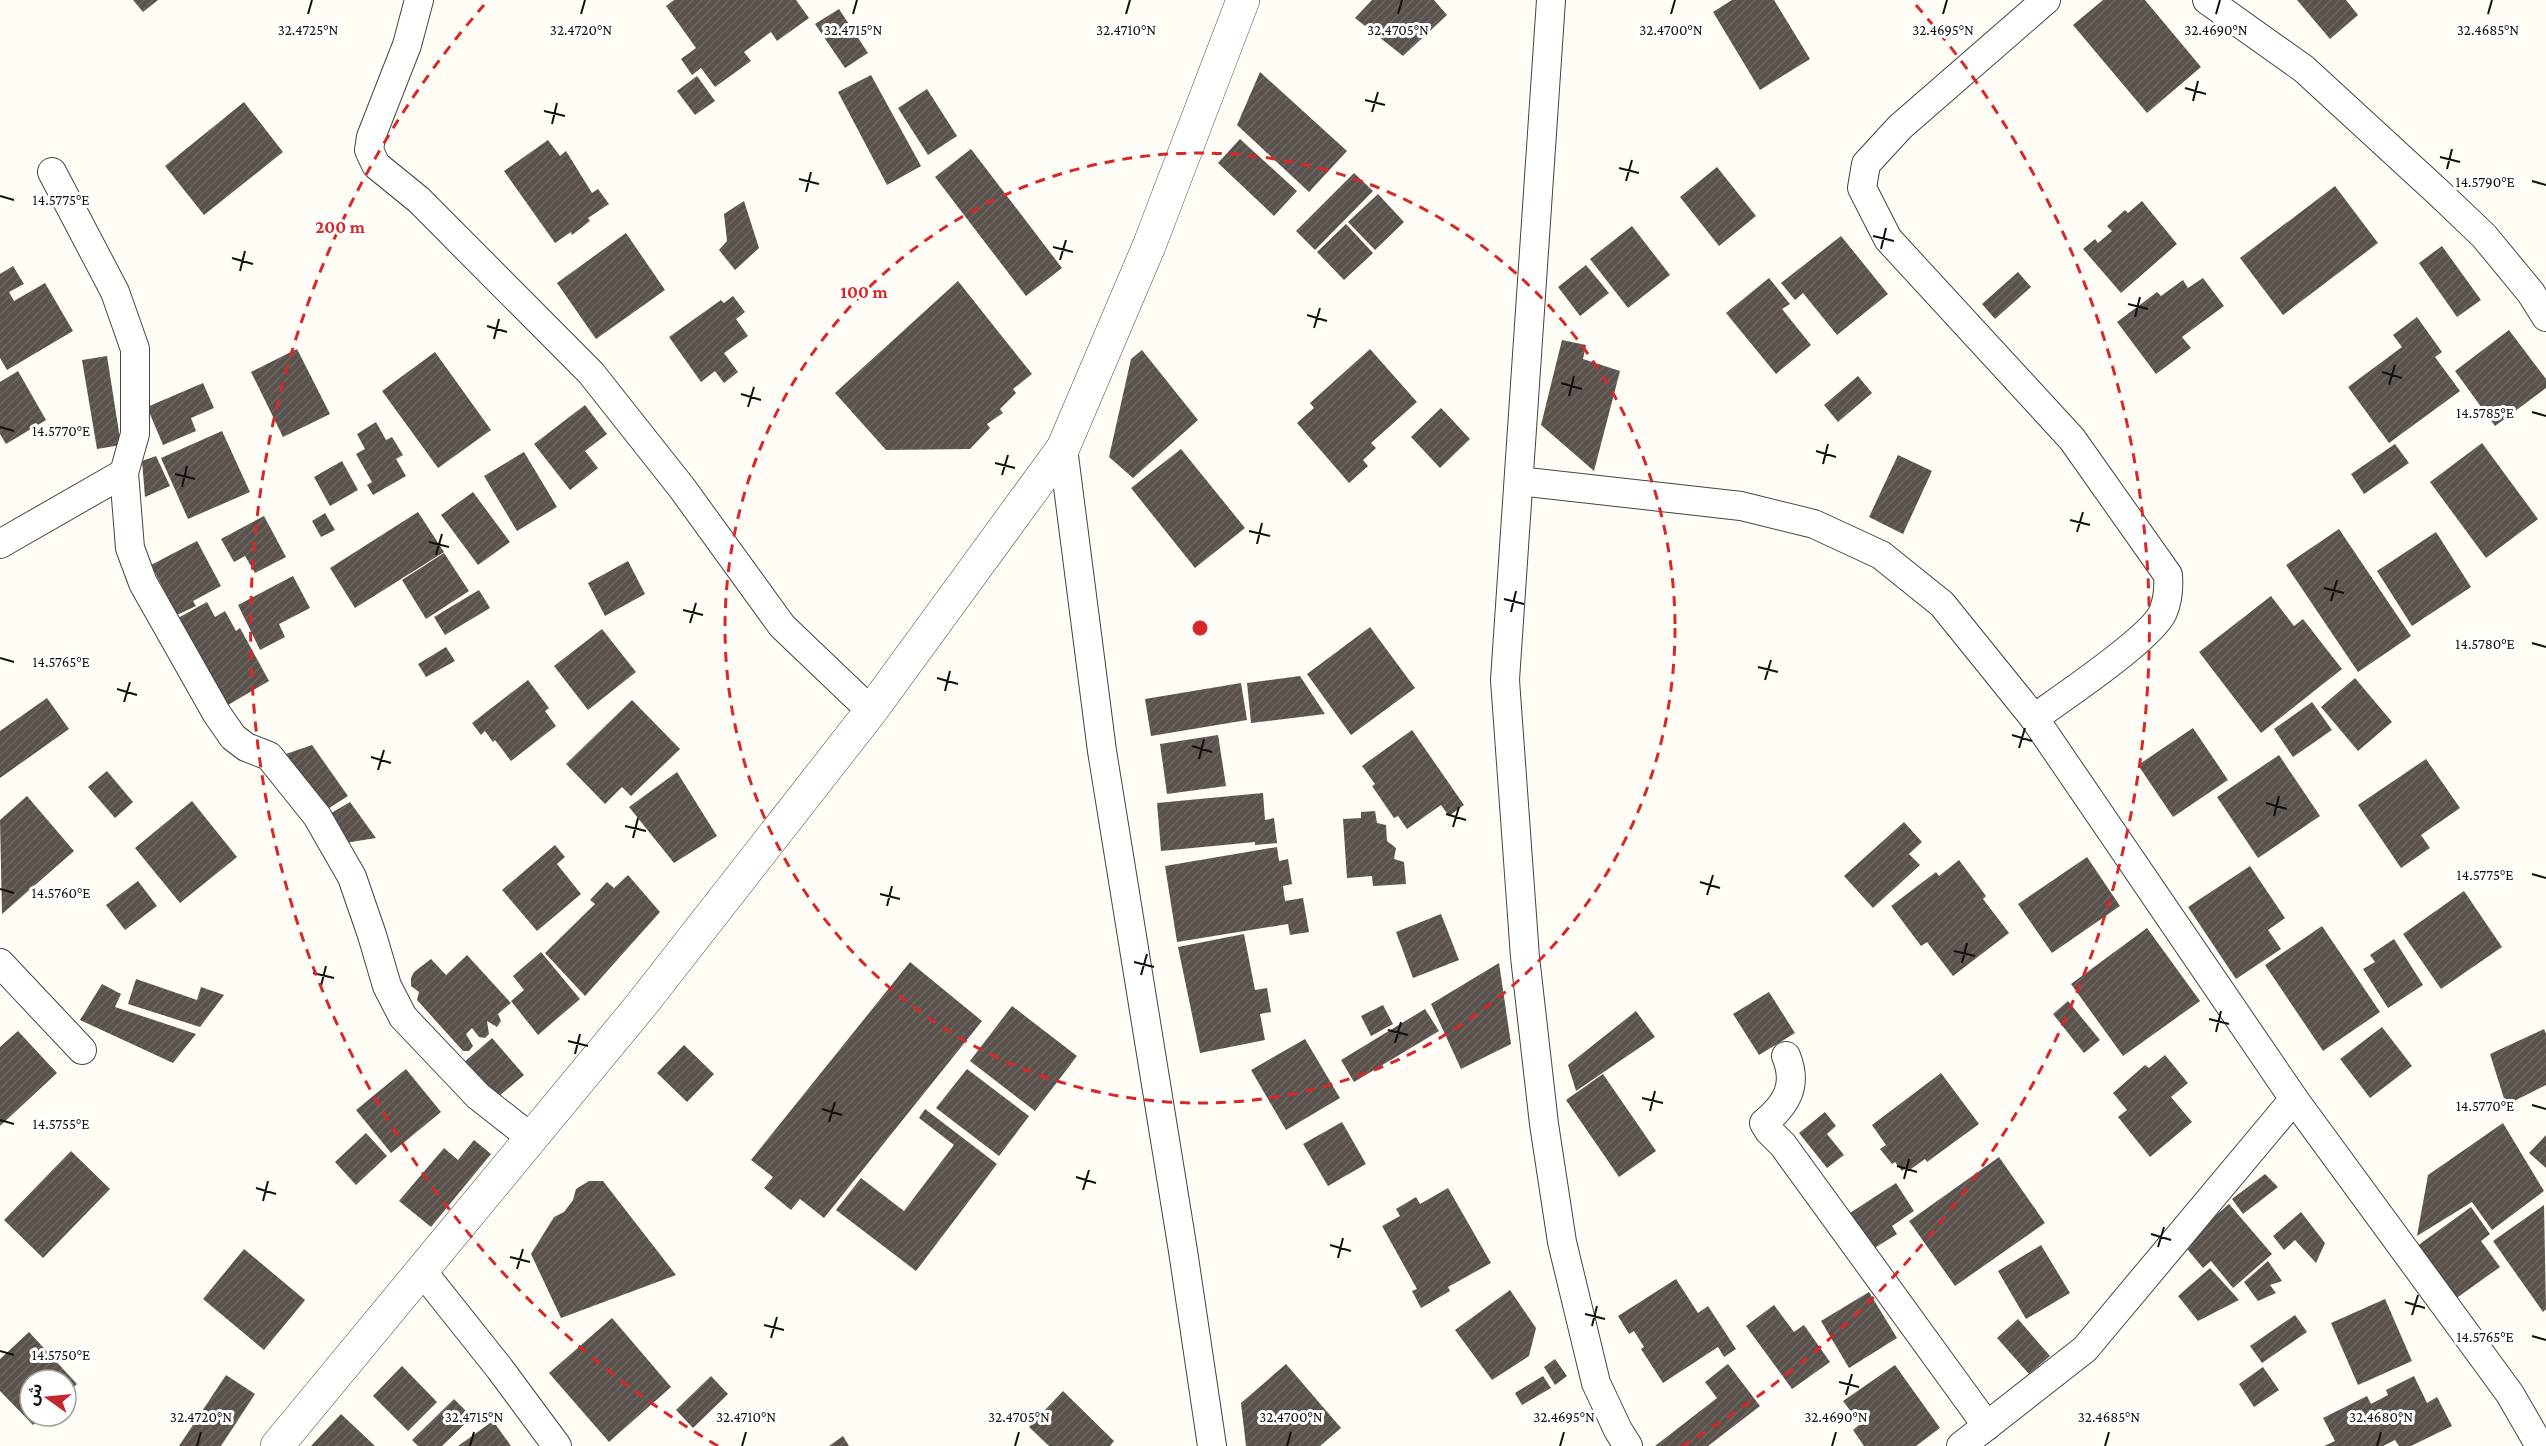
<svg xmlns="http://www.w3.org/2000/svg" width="2546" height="1446" font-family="'Crimson Pro','Noto Sans Arabic',serif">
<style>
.building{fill:url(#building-hatch)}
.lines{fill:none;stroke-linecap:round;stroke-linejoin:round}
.minor-casing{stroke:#444;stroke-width:30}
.tertiary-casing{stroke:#444;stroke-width:34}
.minor{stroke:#fff;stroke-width:28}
.tertiary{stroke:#fff;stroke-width:33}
.ticks{fill:none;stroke:#111;stroke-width:2}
.ring{fill:none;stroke:#d62828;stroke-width:3;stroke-dasharray:10 8}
.ticks-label{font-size:15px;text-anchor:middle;fill:#111;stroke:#fff;stroke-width:6;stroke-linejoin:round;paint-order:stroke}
.centre{fill:#d62828;stroke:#fff;stroke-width:3}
.ring-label{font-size:18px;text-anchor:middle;font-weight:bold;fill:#d62828;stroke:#fff;stroke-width:6;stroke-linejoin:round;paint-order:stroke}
</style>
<defs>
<pattern id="building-hatch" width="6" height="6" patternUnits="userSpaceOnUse" patternTransform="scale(1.5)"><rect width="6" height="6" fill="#5a524d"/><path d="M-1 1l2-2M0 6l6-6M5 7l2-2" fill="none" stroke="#6d6662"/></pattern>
</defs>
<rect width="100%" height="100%" fill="#fffdf5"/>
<!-- building -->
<g class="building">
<polygon points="133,0 158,0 143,12"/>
<polygon points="674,0 796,0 809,18 777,41 771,32 744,52 751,61 715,87 701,68 692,75 681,59 696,48 666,6"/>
<polygon points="1372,0 1434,0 1447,15 1403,56 1355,18"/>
<polygon points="1732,0 1774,0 1810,59 1760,90 1713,12"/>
<polygon points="2103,0 2145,0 2201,67 2147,113 2073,25"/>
<polygon points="2297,0 2346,0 2358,15 2330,39"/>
<polygon points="839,9 868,53 845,68 815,24"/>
<polygon points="1260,72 1347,151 1309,192 1237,125"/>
<polygon points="871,75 921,166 887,185 838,92"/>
<polygon points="697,76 715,101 695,115 677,91"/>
<polygon points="927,89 957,136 928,155 898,108"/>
<polygon points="244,102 283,152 204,215 165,166"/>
<polygon points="1240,139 1297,191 1274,216 1218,163"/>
<polygon points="548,140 560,156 566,151 592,193 598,189 609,204 588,218 590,221 572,235 571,232 555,243 504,171"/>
<polygon points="971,149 1062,268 1026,296 935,177"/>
<polygon points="1717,167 1756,216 1719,246 1680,197"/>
<polygon points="1354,173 1373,191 1315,250 1296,231"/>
<polygon points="2335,186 2378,243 2283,315 2240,258"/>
<polygon points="1378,194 1404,222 1375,250 1348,222"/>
<polygon points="744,201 759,248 735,270 719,250 727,241 724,214"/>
<polygon points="2142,201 2177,244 2121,293 2083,249 2095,239 2098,243 2112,231 2107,226 2125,210 2128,213"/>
<polygon points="1346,224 1373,253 1344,280 1317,252"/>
<polygon points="1632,226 1670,275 1628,308 1590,259"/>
<polygon points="626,233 665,290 596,339 557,283"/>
<polygon points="1841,236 1888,294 1837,335 1803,293 1795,300 1781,283"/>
<polygon points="2442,246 2481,300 2457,317 2419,263"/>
<polygon points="1586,265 1609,293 1580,316 1558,287"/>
<polygon points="13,266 24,284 9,292 14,301 45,283 73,331 7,370 0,358 0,274"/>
<polygon points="2018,272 2031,287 1995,319 1982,304"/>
<polygon points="1769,278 1790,304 1782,309 1811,345 1776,374 1726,313"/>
<polygon points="2203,278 2224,306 2182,337 2191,348 2156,374 2117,322 2157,292 2161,296 2183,280 2188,288"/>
<polygon points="958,281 1032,374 1013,389 1016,393 1000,409 1003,413 987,424 990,428 970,449 886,450 835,393"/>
<polygon points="733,296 745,312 736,319 748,336 724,353 738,372 724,383 715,371 701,382 669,337 721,300 724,303"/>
<polygon points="2417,317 2442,352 2435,357 2460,391 2389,443 2348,387 2402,347 2393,335"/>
<polygon points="2509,330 2546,379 2546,388 2495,426 2455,371"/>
<polygon points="1562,340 1586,345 1583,359 1620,371 1594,471 1541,425"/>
<polygon points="297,349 330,414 283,437 251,372"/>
<polygon points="1370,349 1417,402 1371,443 1376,448 1363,460 1368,466 1349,483 1297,423 1314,408 1310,403"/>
<polygon points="1142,350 1198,420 1133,478 1109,457 1131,359"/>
<polygon points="435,352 491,430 438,468 382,391"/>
<polygon points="107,356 121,445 97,449 82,360"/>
<polygon points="18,371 46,420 6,444 0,434 0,382"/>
<polygon points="1858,376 1872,393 1838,422 1824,405"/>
<polygon points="203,383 214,408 191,418 196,431 163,445 147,407"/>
<polygon points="585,405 607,434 585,451 598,468 570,490 534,444"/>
<polygon points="1441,408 1470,439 1440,468 1411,437"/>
<polygon points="376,422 386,440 392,437 403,455 396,459 406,476 373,495 367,485 372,482 356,454 365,449 357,434"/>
<polygon points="222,431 250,492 188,519 161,458"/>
<polygon points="2482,443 2538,519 2486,558 2430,482"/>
<polygon points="2395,444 2409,463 2364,494 2351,474"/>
<polygon points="1181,449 1245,528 1195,568 1131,488"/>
<polygon points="524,452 557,507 517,531 484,476"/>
<polygon points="1898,455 1932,471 1903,534 1869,517"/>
<polygon points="156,456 170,486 145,497 142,461"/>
<polygon points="342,461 358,490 330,506 314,477"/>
<polygon points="473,492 510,542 478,565 441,515"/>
<polygon points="418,512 444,552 355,608 330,568"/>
<polygon points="325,513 335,530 321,537 312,521"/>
<polygon points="264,516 286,557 255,573 245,556 234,562 221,539"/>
<polygon points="2339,529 2411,636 2358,672 2286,565"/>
<polygon points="2436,532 2471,587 2412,626 2377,571"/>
<polygon points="197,541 221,586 193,601 196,606 177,615 151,565"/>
<polygon points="444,553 469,591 426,619 402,580"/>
<polygon points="628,561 645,594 605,616 588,583"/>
<polygon points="293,576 310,608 279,624 285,637 260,650 238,605"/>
<polygon points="479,590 490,608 445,635 434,617"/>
<polygon points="2271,596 2294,626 2303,619 2342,669 2261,733 2199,652"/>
<polygon points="207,602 215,617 225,611 236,631 240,628 269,681 228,705 178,618"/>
<polygon points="1370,627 1415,688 1351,735 1307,674"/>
<polygon points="602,629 636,672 588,710 554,666"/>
<polygon points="446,647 455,661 426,677 418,664"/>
<polygon points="1300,676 1325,714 1251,723 1247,683"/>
<polygon points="2355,678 2392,722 2358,751 2321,707"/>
<polygon points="528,680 549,708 545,711 556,726 511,761 495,740 493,742 485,731 481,735 472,723"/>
<polygon points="1241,683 1247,720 1151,736 1145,699"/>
<polygon points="47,698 69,729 0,778 0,731"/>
<polygon points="632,700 680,749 631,796 622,787 605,804 566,764"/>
<polygon points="2312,702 2332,730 2293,757 2274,729"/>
<polygon points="2193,728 2228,780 2173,817 2138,765"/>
<polygon points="1412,730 1464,805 1449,816 1441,805 1407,829 1398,816 1394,818 1372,786 1375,784 1362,766"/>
<polygon points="1218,735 1226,786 1167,794 1160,744"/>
<polygon points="312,745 348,796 326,810 286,754"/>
<polygon points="2279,755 2320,816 2258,858 2217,797"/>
<polygon points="2426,759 2460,808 2421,835 2430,848 2401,868 2358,805"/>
<polygon points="107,771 133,802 115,818 88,787"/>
<polygon points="677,772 717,836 674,863 629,807"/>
<polygon points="1263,793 1265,820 1274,818 1277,843 1255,845 1255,842 1161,851 1157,803"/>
<polygon points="27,796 74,851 2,914 0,820"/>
<polygon points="192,801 237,857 180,903 135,848"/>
<polygon points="350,802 376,838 345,843 328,815"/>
<polygon points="1375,811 1377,823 1386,825 1387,841 1396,848 1394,859 1404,862 1406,884 1373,886 1372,876 1347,878 1343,819 1361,818 1361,812"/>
<polygon points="1904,822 1922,842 1909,854 1920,865 1873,908 1844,876"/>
<polygon points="555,845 565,857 557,864 581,894 537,931 502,890"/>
<polygon points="1277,847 1279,861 1288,859 1292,884 1283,886 1285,901 1303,898 1309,932 1290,935 1288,924 1177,942 1165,866"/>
<polygon points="2087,857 2120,906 2052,953 2018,904"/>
<polygon points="1959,860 1986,896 1983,899 2009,933 1953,976 1927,942 1921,946 1891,906 1936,872 1939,876"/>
<polygon points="2250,866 2285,918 2268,930 2281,949 2236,979 2188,907"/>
<polygon points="628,875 660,912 585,996 545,953 595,904 590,900 607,882 614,888"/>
<polygon points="138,881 157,906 125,930 106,905"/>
<polygon points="2464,891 2502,947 2441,989 2403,934"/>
<polygon points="1441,914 1459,960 1413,978 1396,932"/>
<polygon points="2322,926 2380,1012 2323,1051 2265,965"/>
<polygon points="2147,928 2200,1001 2123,1056 2071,984"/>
<polygon points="1244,934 1255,990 1267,988 1271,1012 1260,1014 1265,1040 1200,1053 1178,947"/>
<polygon points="2394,939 2423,985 2388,1008 2363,969 2375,962 2370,955"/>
<polygon points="541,952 580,999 538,1035 511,1001 524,990 513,976"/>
<polygon points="467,955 511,1003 498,1014 501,1021 497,1027 487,1021 489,1034 485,1038 479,1037 472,1028 466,1034 473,1046 469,1051 463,1051 417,1000 419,992 411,986 411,978 414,972 431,959 446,975"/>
<polygon points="910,962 982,1021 824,1218 800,1199 791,1210 764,1188 773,1177 751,1160"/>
<polygon points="1499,963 1511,1044 1461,1069 1431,1004"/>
<polygon points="136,979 197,1000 201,987 224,995 200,1027 128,1004"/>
<polygon points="102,984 121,994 115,1007 196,1034 173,1063 80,1020"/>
<polygon points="1769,992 1795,1033 1759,1055 1733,1014"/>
<polygon points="2068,1001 2100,1040 2084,1053 2053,1014"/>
<polygon points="1383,1005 1393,1024 1371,1036 1361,1016"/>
<polygon points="1012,1006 1077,1056 1035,1111 970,1061"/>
<polygon points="1425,1009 1439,1031 1354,1082 1341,1060"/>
<polygon points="1636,1011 1655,1037 1576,1091 1568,1065"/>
<polygon points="2382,1027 2412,1066 2370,1098 2340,1059"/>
<polygon points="2544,1029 2546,1034 2546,1085 2506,1105 2490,1054"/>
<polygon points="18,1031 57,1073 0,1126 0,1047"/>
<polygon points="492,1038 524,1075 493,1101 462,1064"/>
<polygon points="1305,1039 1340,1098 1286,1130 1251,1070"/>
<polygon points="684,1045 714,1074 687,1102 657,1073"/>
<polygon points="2165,1055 2188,1083 2171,1097 2192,1122 2150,1157 2118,1117 2127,1110 2113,1093 2145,1065 2149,1068"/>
<polygon points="406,1069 441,1112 391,1153 356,1110"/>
<polygon points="967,1069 1029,1116 999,1156 936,1108"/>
<polygon points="1941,1073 1979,1124 1927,1162 1925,1159 1908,1171 1905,1168 1902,1171 1895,1162 1892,1164 1880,1149 1886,1145 1872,1125"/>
<polygon points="1603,1074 1656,1151 1619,1177 1566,1100"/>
<polygon points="925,1109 997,1164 916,1271 836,1210 861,1178 904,1211 954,1145 919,1118"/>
<polygon points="1825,1112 1836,1126 1827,1134 1844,1155 1827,1168 1799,1133"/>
<polygon points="1342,1122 1366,1164 1328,1186 1303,1144"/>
<polygon points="2503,1123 2544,1191 2492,1230 2472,1202 2417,1236 2428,1175"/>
<polygon points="366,1133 387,1156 356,1185 335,1162"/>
<polygon points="2546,1135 2546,1168 2529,1153"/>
<polygon points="474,1140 491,1154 431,1227 399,1201 444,1148 458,1160"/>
<polygon points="71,1151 110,1189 43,1258 4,1220"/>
<polygon points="1999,1157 2045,1223 1955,1286 1909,1221"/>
<polygon points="2265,1174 2278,1187 2243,1214 2232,1199"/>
<polygon points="589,1181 603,1181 676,1275 561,1318 531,1254 554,1217 564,1212 573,1200 576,1189"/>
<polygon points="1896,1183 1914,1211 1892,1226 1897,1234 1873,1249 1850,1213"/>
<polygon points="1448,1188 1491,1263 1448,1287 1450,1291 1421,1308 1412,1291 1417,1289 1382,1226 1400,1216 1396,1209 1416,1197 1420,1204"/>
<polygon points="2229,1204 2272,1254 2233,1288 2211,1261 2203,1268 2183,1244"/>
<polygon points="2544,1205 2546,1309 2543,1312 2493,1241"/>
<polygon points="2471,1207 2490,1234 2481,1241 2500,1267 2451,1302 2413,1249"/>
<polygon points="2301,1212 2325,1243 2316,1263 2295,1240 2284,1250 2273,1236"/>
<polygon points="2041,1245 2070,1293 2026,1319 1998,1271"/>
<polygon points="244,1249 305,1300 264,1350 203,1299"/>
<polygon points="2268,1261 2282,1281 2270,1285 2276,1293 2258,1301 2244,1282"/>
<polygon points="2210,1268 2239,1300 2198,1321 2178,1296"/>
<polygon points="1676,1279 1698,1313 1708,1306 1736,1349 1724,1357 1718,1347 1663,1383 1641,1349 1644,1347 1634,1331 1629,1334 1618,1316"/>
<polygon points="1510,1290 1536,1328 1529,1356 1492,1380 1455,1330"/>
<polygon points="1869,1292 1897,1338 1849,1368 1821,1321"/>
<polygon points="2385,1299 2412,1361 2358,1385 2331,1323"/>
<polygon points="1774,1305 1794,1332 1804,1325 1830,1362 1792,1389 1746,1326"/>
<polygon points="2295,1315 2307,1332 2262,1363 2250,1346"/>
<polygon points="612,1318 671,1387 609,1442 549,1373"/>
<polygon points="2018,1319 2050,1356 2029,1374 1997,1338"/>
<polygon points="29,1332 77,1384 66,1394 66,1380 30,1380 30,1416 43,1416 33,1425 0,1391 0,1359"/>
<polygon points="1555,1359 1567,1376 1555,1385 1544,1367"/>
<polygon points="1286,1364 1341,1428 1320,1446 1246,1446 1241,1403"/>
<polygon points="1728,1364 1760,1406 1708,1446 1655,1446 1717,1398 1705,1382"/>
<polygon points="1895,1365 1940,1428 1916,1446 1864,1446 1853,1430 1860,1424 1843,1401"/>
<polygon points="402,1366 437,1402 408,1431 373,1396"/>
<polygon points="2263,1367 2279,1390 2254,1407 2239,1384"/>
<polygon points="226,1375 255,1394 221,1446 179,1446"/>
<polygon points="711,1376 728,1394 693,1428 676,1410"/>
<polygon points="1543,1376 1551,1388 1522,1405 1515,1393"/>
<polygon points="2414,1376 2427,1403 2437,1397 2452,1426 2411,1446 2399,1446 2395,1440 2383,1446 2324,1446 2335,1441 2323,1418 2367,1396 2371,1404 2388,1395 2386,1390"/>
<polygon points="1063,1391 1114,1441 1110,1446 1049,1446 1029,1427"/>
<polygon points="454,1399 472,1417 442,1446 418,1446 412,1440"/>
<polygon points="341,1414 375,1446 311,1446"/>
<polygon points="493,1421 511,1446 458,1446"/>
<polygon points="843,1436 849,1446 829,1446"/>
</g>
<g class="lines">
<!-- minor casing -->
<g class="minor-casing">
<g id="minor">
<polyline points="419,0 407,45 371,137 369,150 376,165 419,200 591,373 682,488 782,626 871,711"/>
<polyline points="1551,0 1505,680 1525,957 1544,1124 1562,1242 1596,1383 1618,1430 1628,1446"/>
<polyline points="2207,0 2304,69 2440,194 2484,236 2531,293 2546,317"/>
<polyline points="1063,448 1102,751 1183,1251 1212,1446"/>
<polyline points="124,473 130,548 143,583 217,714 233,737 246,747 269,756 317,816 352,877 372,935 387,986 403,1017 478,1096 530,1137"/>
<polyline points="1519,481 1741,506 1814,524 1881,555 1942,604 2034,718"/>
<polyline points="0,544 124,473 135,434 135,349 115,292 52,172"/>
<polyline points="0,963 82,1050"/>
<path d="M1786,1056C1798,1085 1787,1104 1764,1123L1769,1131L1783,1145L1987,1426"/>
<polyline points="2294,1099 2510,1394 2540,1446"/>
<polyline points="422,1271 500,1369 557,1446"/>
<path d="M1961,1446L2085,1349L2294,1099L2034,718C2061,699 2153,637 2163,612C2168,600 2169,588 2168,575L2072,439L1888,239L1862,188L1866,164L1900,127L2046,0"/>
</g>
</g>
<!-- tertiary casing -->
<g class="tertiary-casing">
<polyline id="tertiary" points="277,1446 642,1004 871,711 1063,448 1149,246 1243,0"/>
</g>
<!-- minor -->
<use href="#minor" class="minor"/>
<!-- tertiary -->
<use href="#tertiary" class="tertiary"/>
</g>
<!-- ticks -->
<path class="ticks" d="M308,14L312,0M581,14L585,0M853,14L857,0M1126,14L1130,0M1398,14L1402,0M1671,14L1675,0M1943,14L1947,0M2216,14L2220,0M2488,14L2492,0M2185,88L2206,94M1365,100L1385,105M2193,101L2198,81M544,111L565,116M1372,112L1378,92M552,124L557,103M2440,157L2460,162M1619,168L1639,173M2447,169L2452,149M799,179L819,184M1626,181L1632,160M2532,181L2546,185M806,192L811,172M0,196L14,200M1873,236L1894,241M1053,247L1073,252M1881,249L1886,228M232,258L253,264M1060,260L1066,240M240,271L245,251M2128,304L2148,309M1307,315L1327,321M2135,317L2140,297M487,326L507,332M1314,328L1320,308M494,339L499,319M2382,372L2402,378M1561,383L1582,389M2389,385L2395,365M741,394L761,400M1569,396L1574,376M748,407L754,387M2532,412L2546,416M0,427L14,431M1816,451L1836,457M995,463L1015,468M1823,464L1828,444M175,474L195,479M1002,475L1008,455M182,487L187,466M2070,520L2090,525M1249,531L1270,536M2077,532L2083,512M429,542L449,547M1257,544L1262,523M436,555L442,534M2324,588L2344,593M1504,599L1524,604M2331,601L2337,580M683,610L703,615M1511,612L1516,591M690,623L696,603M2532,643L2546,647M0,658L14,662M1758,667L1778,672M937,678L958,684M1765,680L1771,660M117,689L137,695M945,691L950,671M124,702L130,682M2012,735L2032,741M1192,746L1212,752M2019,748L2025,728M371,757L391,763M1199,759L1204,739M378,770L384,750M2266,803L2287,809M1446,814L1466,820M2274,816L2279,796M625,826L646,831M1453,827L1459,807M633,838L638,818M2532,874L2546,878M1700,882L1720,888M0,889L14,893M880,894L900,899M1707,895L1713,875M887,906L892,886M1954,951L1975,956M1134,962L1154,967M1962,963L1967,943M313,973L334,978M1141,975L1147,954M321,986L326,966M2209,1019L2229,1024M1388,1030L1408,1035M2216,1032L2221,1011M568,1041L588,1046M1395,1043L1401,1022M575,1054L580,1034M1642,1098L1663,1103M2532,1105L2546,1109M822,1109L842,1115M1650,1111L1655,1091M0,1120L14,1124M829,1122L835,1102M1897,1166L1917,1172M1076,1177L1096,1183M1904,1179L1909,1159M256,1188L276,1194M1083,1190L1089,1170M263,1201L268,1181M2151,1234L2171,1240M1330,1245L1351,1251M2158,1247L2164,1227M510,1257L530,1262M1338,1258L1343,1238M517,1269L523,1249M2405,1302L2425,1308M1585,1314L1605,1319M2412,1315L2418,1295M764,1325L784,1330M1592,1326L1597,1306M2532,1336L2546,1340M771,1338L777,1317M0,1351L14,1355M1839,1382L1859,1387M1846,1395L1852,1374M197,1446L201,1432M470,1446L474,1432M742,1446L746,1432M1015,1446L1019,1432M1287,1446L1291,1432M1560,1446L1564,1432M1832,1446L1836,1432M2105,1446L2109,1432M2377,1446L2381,1432"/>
<!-- distance rings -->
<g class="ring">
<circle cx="1200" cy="628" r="475"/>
<path d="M718 1446A949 949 0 0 1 484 5M1916 5A949 949 0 0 1 1682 1446"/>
</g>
<g class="ticks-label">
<text x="308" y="35">32.4725°N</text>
<text x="581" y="35">32.4720°N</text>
<text x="853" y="35">32.4715°N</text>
<text x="1126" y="35">32.4710°N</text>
<text x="1398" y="35">32.4705°N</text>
<text x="1671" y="35">32.4700°N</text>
<text x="1943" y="35">32.4695°N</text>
<text x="2216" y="35">32.4690°N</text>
<text x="2488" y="35">32.4685°N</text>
<text x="2485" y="187">14.5790°E</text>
<text x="61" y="205">14.5775°E</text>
<text x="2485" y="418">14.5785°E</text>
<text x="61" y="436">14.5770°E</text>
<text x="2485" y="649">14.5780°E</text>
<text x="61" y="667">14.5765°E</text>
<text x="2485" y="880">14.5775°E</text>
<text x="61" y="898">14.5760°E</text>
<text x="2485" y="1111">14.5770°E</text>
<text x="61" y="1129">14.5755°E</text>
<text x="2485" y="1342">14.5765°E</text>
<text x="61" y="1360">14.5750°E</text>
<text x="201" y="1422">32.4720°N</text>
<text x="474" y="1422">32.4715°N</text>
<text x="746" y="1422">32.4710°N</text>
<text x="1019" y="1422">32.4705°N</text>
<text x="1291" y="1422">32.4700°N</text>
<text x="1564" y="1422">32.4695°N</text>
<text x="1836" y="1422">32.4690°N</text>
<text x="2109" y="1422">32.4685°N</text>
<text x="2381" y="1422">32.4680°N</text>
</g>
<circle cx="1200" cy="628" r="9" class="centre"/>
<g class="ring-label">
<text x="340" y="233">200 m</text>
<text x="864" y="298">100 m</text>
</g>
<!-- north arrow -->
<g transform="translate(48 1398) rotate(285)"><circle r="28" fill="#ffffff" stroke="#a0a0a0" stroke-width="1.5"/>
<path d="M0-4.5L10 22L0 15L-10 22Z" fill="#c4262e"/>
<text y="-9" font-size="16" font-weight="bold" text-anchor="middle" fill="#111111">ش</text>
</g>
</svg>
